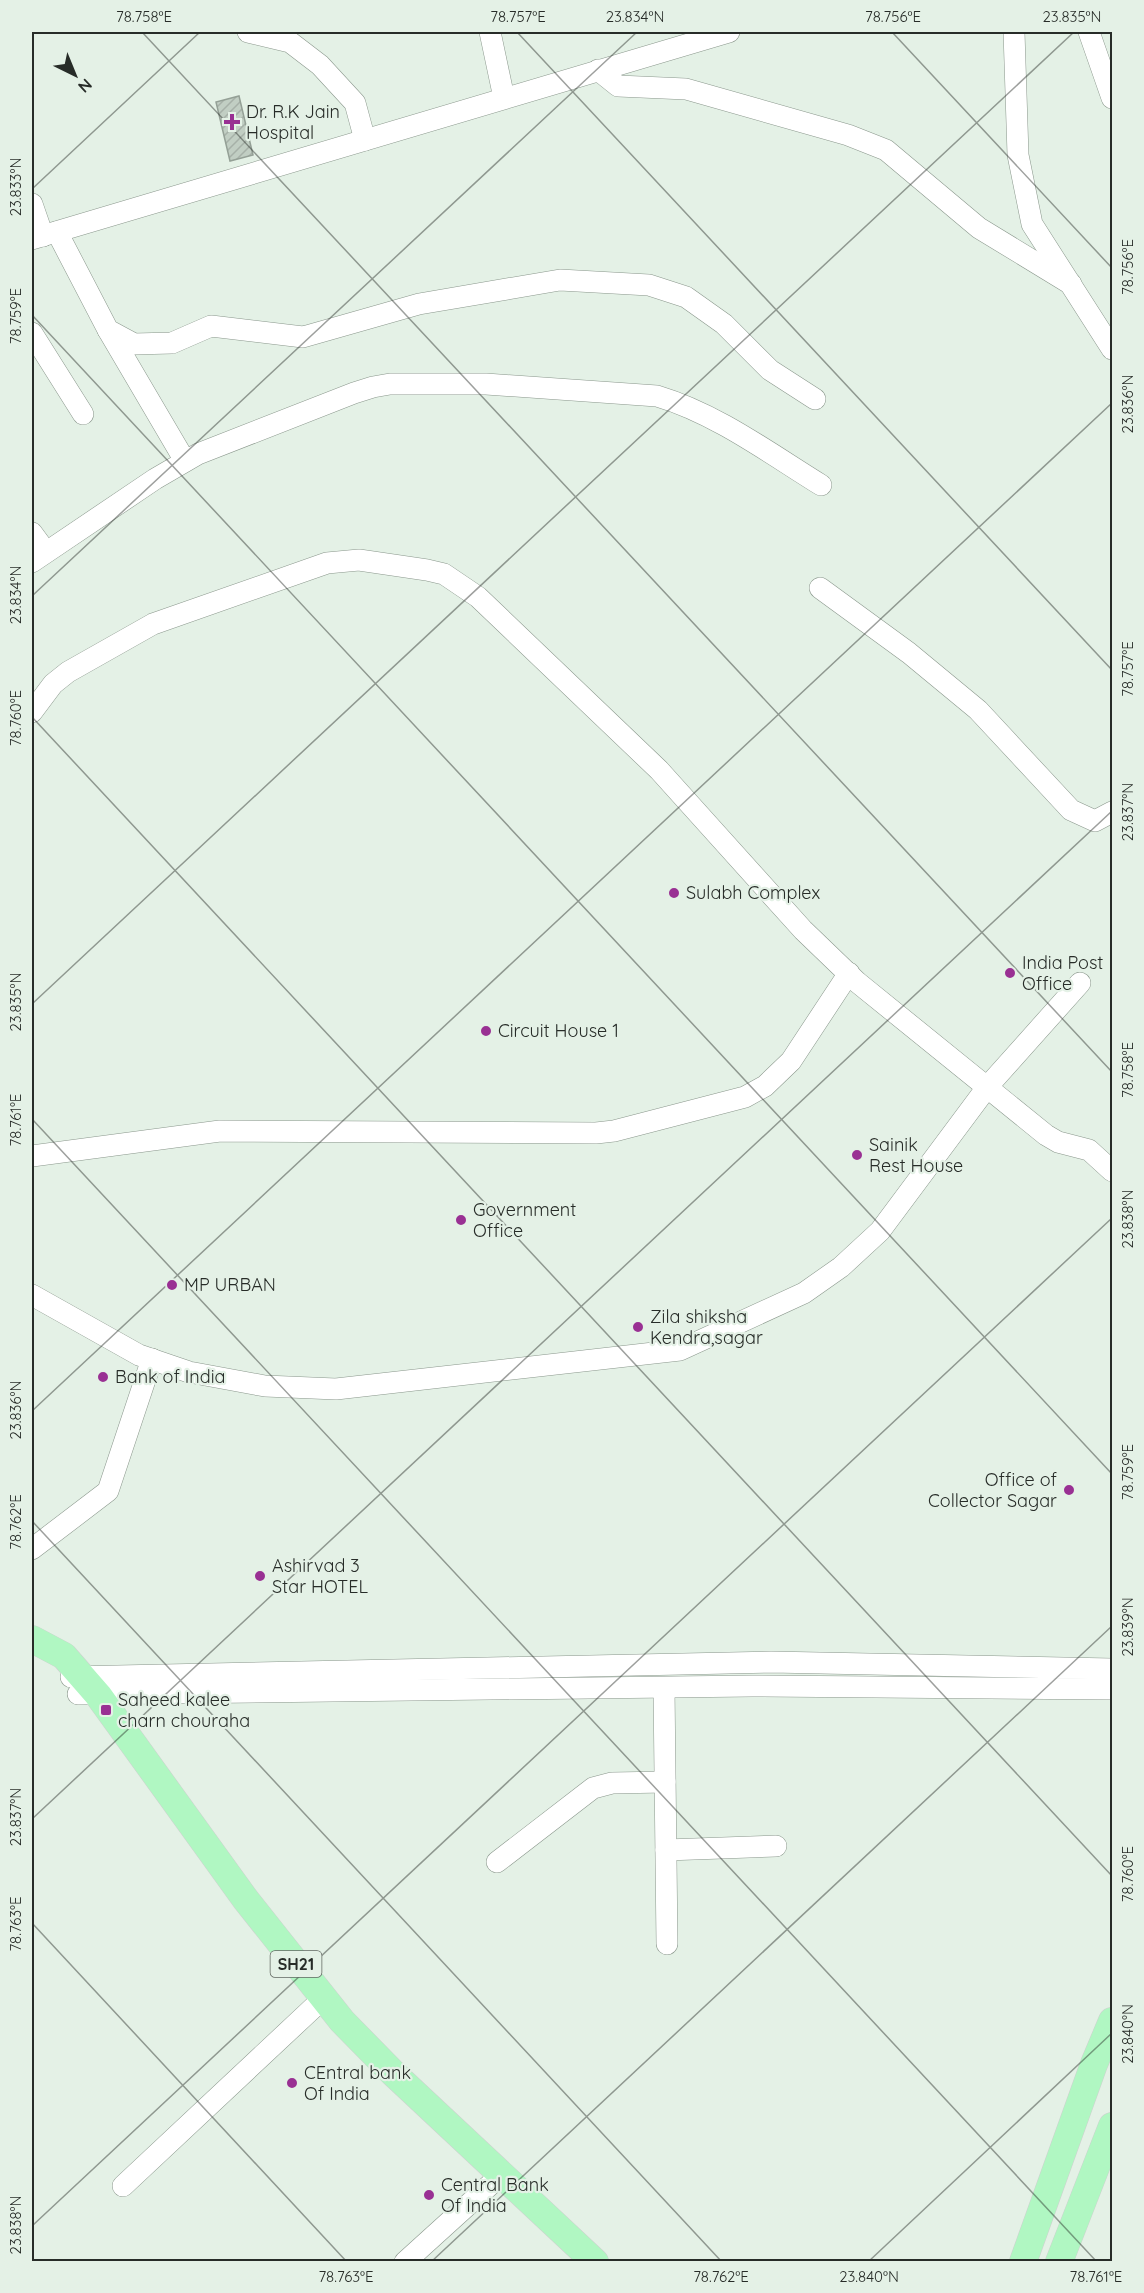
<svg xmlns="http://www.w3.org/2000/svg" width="1144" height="2293" font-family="Quicksand,sans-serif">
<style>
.building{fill:url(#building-hatch);stroke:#94a096;stroke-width:1.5}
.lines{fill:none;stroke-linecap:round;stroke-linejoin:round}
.minor-casing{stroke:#8a978c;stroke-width:22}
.major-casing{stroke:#cfd1d0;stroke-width:28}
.minor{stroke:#fff;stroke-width:21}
.major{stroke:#b0f7c2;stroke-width:27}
.ticks{fill:none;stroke:#272c28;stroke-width:1.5;stroke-opacity:0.45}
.poi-dot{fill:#993093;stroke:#e4f1e6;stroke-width:2}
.labels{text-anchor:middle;stroke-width:4.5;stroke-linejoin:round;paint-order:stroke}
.shield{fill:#e4f1e6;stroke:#606761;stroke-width:1.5}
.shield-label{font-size:16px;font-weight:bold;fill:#272c28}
.poi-label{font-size:18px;fill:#272c28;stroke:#e4f1e6;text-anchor:start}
.neatline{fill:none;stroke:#272c28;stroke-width:2}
.ticks-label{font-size:15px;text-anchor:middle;fill:#272c28}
</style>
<defs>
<pattern id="building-hatch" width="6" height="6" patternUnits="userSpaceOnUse" patternTransform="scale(1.5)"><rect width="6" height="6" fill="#c1cec3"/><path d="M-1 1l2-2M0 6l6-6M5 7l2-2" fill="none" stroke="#a6b1a8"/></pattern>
</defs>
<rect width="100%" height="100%" fill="#e4f1e6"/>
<!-- building -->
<polygon class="building" points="239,96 253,155 230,161 216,102"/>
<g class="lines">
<!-- minor casing -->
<g class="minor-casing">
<g id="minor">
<polyline points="248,32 290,42 320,65 355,103 365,140"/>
<polyline points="490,32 504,98"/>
<polyline points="1014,32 1018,155 1032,224 1112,349"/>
<polyline points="1089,32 1112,98"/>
<polyline points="598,70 618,86 686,89 848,135 886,150 979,228 1071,284"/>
<polyline points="32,204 43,236"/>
<polyline points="57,232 108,330 134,344 172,343 211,326 303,337 419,304 560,280 649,285 686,297 724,324 770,370 815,399"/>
<polyline points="32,239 729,32"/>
<polyline points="108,330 185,461"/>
<polyline points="32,333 83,414"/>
<polyline points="32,533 46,552"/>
<path d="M32,562L155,479L198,454L354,393L373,387L390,384H486L657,396C717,414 769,453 821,485"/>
<polyline points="820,588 909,653 978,710 1071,810 1095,821 1112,812"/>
<polyline points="32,712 53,684 68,672 153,624 327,563 359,560 427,570 444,574 478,597 659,770 803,930 857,982 1046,1135 1058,1142 1089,1150 1112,1171"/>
<polyline points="32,1156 220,1131 596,1133 614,1131 745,1097 765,1086 791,1061 849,973"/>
<polyline points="32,1295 139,1355 189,1372 265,1386 336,1389 680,1350 804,1293 841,1267 880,1231 988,1086 1080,983"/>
<polyline points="32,1549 108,1491 152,1359"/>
<polyline points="71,1677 771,1662 1112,1669"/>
<polyline points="664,1688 667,1944"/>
<polyline points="78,1694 752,1686 1112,1689"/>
<polyline points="666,1850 776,1846"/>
<polyline points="497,1862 593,1788 612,1783 665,1782"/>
<polyline points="123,2186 314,2007"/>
<polyline points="405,2262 491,2184"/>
</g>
</g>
<!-- major casing -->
<g class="major-casing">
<g id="major">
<polyline points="32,1639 64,1656 98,1695 246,1900 342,2021 393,2073 595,2262"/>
<polyline points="1023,2262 1094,2064 1112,2021"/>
<polyline points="1059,2262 1112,2126"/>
</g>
</g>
<!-- minor -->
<use href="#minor" class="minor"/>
<!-- major -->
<use href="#major" class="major"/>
</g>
<!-- ticks -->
<path class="ticks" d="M142,32L1112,1072M517,32L1112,670M892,32L1112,268M32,189L200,32M32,315L1112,1474M32,596L637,32M32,717L1112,1876M32,1004L1074,32M32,1119L1097,2262M32,1411L1112,403M32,1521L722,2262M32,1819L1112,811M32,1923L347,2262M32,2226L1112,1218M431,2262L1112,1626M868,2262L1112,2033"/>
<!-- markers -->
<g class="poi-dot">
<path d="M229 113h6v6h6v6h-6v6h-6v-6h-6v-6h6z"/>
<circle cx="674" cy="893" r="6"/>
<circle cx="1010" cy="973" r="6"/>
<circle cx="486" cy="1031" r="6"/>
<circle cx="857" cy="1155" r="6"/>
<circle cx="461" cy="1220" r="6"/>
<circle cx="172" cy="1285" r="6"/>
<circle cx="638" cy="1327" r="6"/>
<circle cx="103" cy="1377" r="6"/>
<circle cx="1069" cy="1490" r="6"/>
<circle cx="260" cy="1576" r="6"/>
<rect x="100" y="1704" width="12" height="12" rx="3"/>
<circle cx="292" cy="2083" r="6"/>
<circle cx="429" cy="2195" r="6"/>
</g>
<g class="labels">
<!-- shield labels -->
<rect class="shield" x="270.5" y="1951" width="51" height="26" rx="4.5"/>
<g class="shield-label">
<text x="296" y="1970">SH21</text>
</g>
<!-- poi labels -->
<g class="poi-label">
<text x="246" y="118">Dr. R.K Jain<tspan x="246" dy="21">Hospital</tspan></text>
<text x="686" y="899">Sulabh Complex</text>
<text x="1022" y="969">India Post<tspan x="1022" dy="21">Office</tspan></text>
<text x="498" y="1037">Circuit House 1</text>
<text x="869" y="1151">Sainik<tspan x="869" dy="21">Rest House</tspan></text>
<text x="473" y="1216">Government<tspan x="473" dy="21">Office</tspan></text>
<text x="184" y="1291">MP URBAN</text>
<text x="650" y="1323">Zila shiksha<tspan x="650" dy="21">Kendra,sagar</tspan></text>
<text x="115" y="1383">Bank of India</text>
<text x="1057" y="1486" text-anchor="end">Office of<tspan x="1057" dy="21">Collector Sagar</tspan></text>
<text x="272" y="1572">Ashirvad 3<tspan x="272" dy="21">Star HOTEL</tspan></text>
<text x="118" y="1706">Saheed kalee<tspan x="118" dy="21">charn chouraha</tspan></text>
<text x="304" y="2079">CEntral bank<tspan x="304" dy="21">Of India</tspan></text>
<text x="441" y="2191">Central Bank<tspan x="441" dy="21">Of India</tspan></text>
</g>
</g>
<!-- border -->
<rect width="1144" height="2293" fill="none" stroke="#e4f1e6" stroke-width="66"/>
<!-- north arrow -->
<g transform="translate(75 75) rotate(137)" stroke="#e4f1e6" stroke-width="4.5" paint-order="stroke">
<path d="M0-4.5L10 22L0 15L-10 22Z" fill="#272c28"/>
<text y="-9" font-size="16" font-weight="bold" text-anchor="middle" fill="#272c28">N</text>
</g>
<rect x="33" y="33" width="1078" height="2227" class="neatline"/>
<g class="ticks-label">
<text x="144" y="22">78.758°E</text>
<text x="518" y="22">78.757°E</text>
<text x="635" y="22">23.834°N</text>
<text x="893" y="22">78.756°E</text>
<text x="1072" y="22">23.835°N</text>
<text transform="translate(16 187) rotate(-90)" y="5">23.833°N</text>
<text transform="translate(1128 267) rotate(-90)" y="5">78.756°E</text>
<text transform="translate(16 316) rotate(-90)" y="5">78.759°E</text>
<text transform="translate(1128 404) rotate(-90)" y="5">23.836°N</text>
<text transform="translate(16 595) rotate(-90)" y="5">23.834°N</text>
<text transform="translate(1128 669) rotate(-90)" y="5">78.757°E</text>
<text transform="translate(16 718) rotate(-90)" y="5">78.760°E</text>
<text transform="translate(1128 812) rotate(-90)" y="5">23.837°N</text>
<text transform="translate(16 1002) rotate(-90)" y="5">23.835°N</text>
<text transform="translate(1128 1070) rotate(-90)" y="5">78.758°E</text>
<text transform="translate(16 1120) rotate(-90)" y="5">78.761°E</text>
<text transform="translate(1128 1219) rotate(-90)" y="5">23.838°N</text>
<text transform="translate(16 1410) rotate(-90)" y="5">23.836°N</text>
<text transform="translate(1128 1472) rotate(-90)" y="5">78.759°E</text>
<text transform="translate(16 1522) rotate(-90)" y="5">78.762°E</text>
<text transform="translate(1128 1627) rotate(-90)" y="5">23.839°N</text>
<text transform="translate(16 1817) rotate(-90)" y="5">23.837°N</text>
<text transform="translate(1128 1874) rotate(-90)" y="5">78.760°E</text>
<text transform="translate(16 1924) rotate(-90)" y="5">78.763°E</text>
<text transform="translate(1128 2034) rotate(-90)" y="5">23.840°N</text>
<text transform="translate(16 2225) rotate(-90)" y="5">23.838°N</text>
<text x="346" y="2282">78.763°E</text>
<text x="721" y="2282">78.762°E</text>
<text x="869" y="2282">23.840°N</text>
<text x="1096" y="2282">78.761°E</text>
</g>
</svg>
